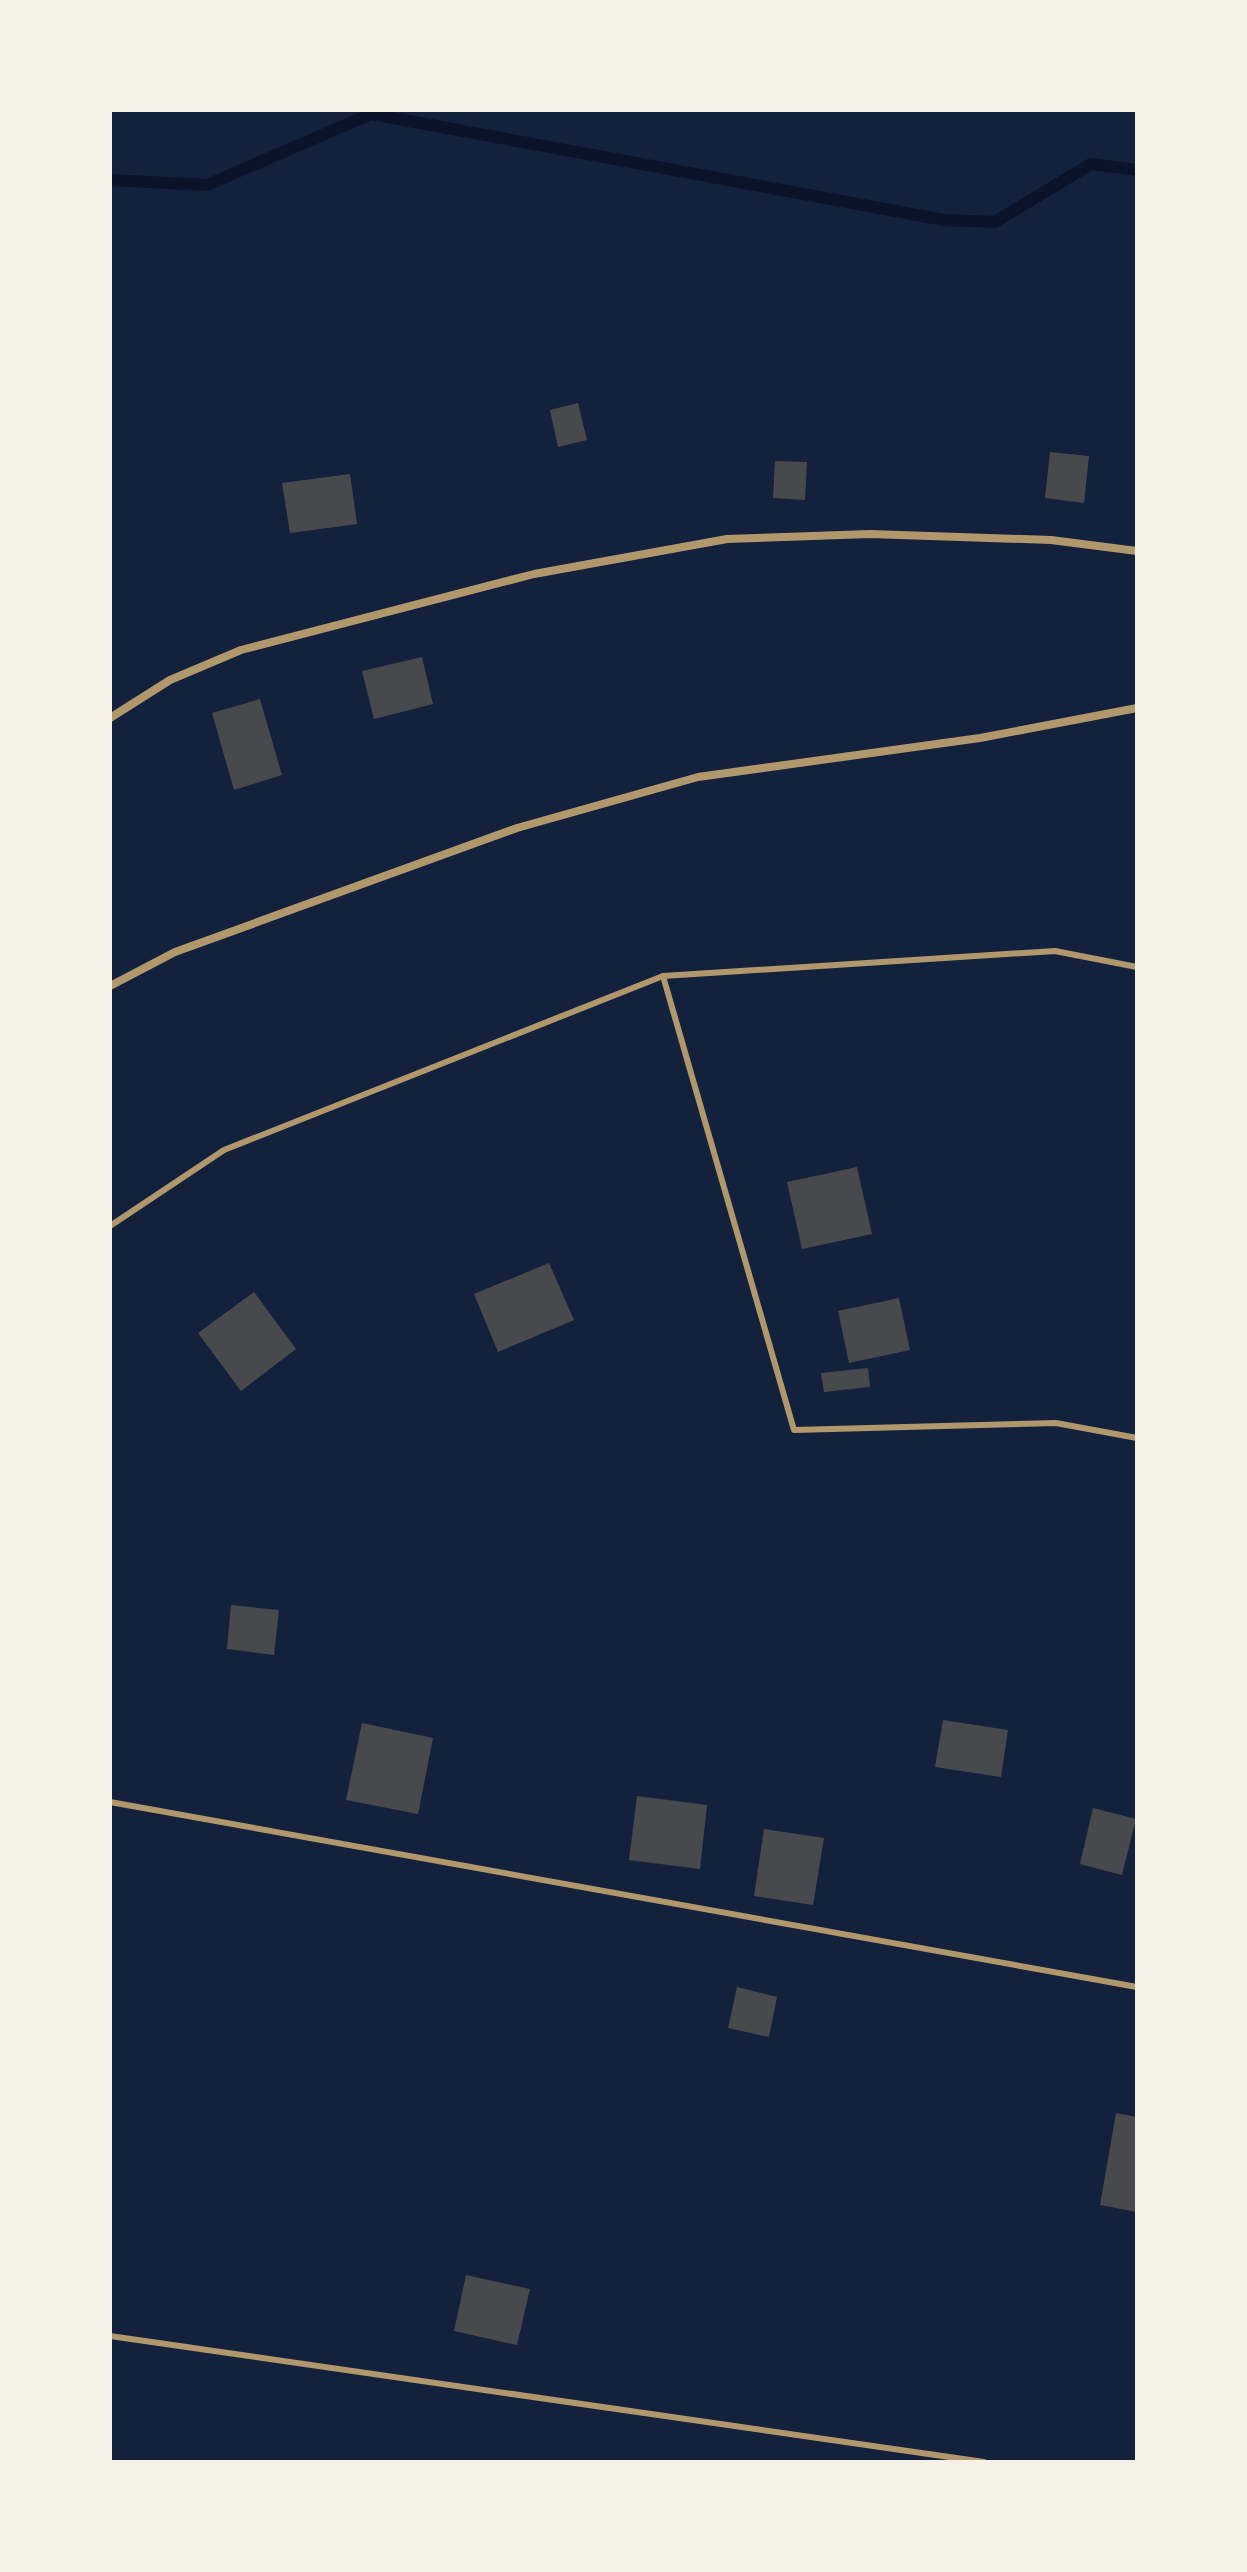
<svg xmlns="http://www.w3.org/2000/svg" width="1247" height="2572" font-family="'Source Sans 3',sans-serif">
<style>
.lines{fill:none;stroke-linecap:round;stroke-linejoin:round}
.stream{stroke:#0b132b;stroke-width:12}
.building{fill:#48494c}
.service{stroke:#b1986c;stroke-width:6}
.minor{stroke:#b1986c;stroke-width:8}
</style>
<rect width="100%" height="100%" fill="#14213d"/>
<g class="lines">
<!-- stream -->
<polyline class="stream" points="110,180 207,185 371,114 944,220 995,222 1091,164 1137,170"/>
</g>
<!-- building -->
<g class="building">
<polygon points="578,403 587,440 558,447 550,410"/>
<polygon points="1050,452 1089,456 1084,503 1045,498"/>
<polygon points="775,461 807,462 805,500 773,498"/>
<polygon points="350,474 357,524 290,533 282,483"/>
<polygon points="422,657 433,704 374,719 362,671"/>
<polygon points="260,699 282,775 234,790 212,713"/>
<polygon points="857,1167 872,1234 802,1249 787,1182"/>
<polygon points="549,1263 574,1320 498,1352 474,1294"/>
<polygon points="254,1292 296,1349 241,1391 198,1333"/>
<polygon points="899,1298 910,1350 849,1363 838,1311"/>
<polygon points="868,1368 870,1387 824,1392 821,1373"/>
<polygon points="231,1605 279,1610 274,1655 227,1649"/>
<polygon points="943,1720 1008,1730 1001,1777 935,1767"/>
<polygon points="362,1723 433,1738 418,1814 346,1800"/>
<polygon points="637,1796 707,1805 700,1869 629,1860"/>
<polygon points="1093,1808 1136,1819 1122,1875 1080,1864"/>
<polygon points="764,1829 824,1838 813,1905 754,1896"/>
<polygon points="737,1987 777,1997 769,2037 728,2028"/>
<polygon points="1116,2113 1137,2117 1137,2212 1100,2205"/>
<polygon points="466,2275 530,2289 517,2345 454,2331"/>
</g>
<g class="lines">
<!-- service -->
<g class="service">
<polyline points="663,976 794,1430 1056,1423 1137,1438"/>
<polyline points="110,1226 224,1150 663,976 1055,951 1137,967"/>
<polyline points="110,1802 1137,1987"/>
<polyline points="110,2336 984,2462"/>
</g>
<!-- minor -->
<g class="minor">
<polyline points="110,718 170,680 241,650 534,574 727,539 870,534 1051,540 1137,551"/>
<polyline points="110,986 175,952 517,828 698,777 980,738 1137,708"/>
</g>
</g>
<!-- border -->
<rect width="1247" height="2572" fill="none" stroke="#f6f1e7" stroke-width="224"/>
</svg>
